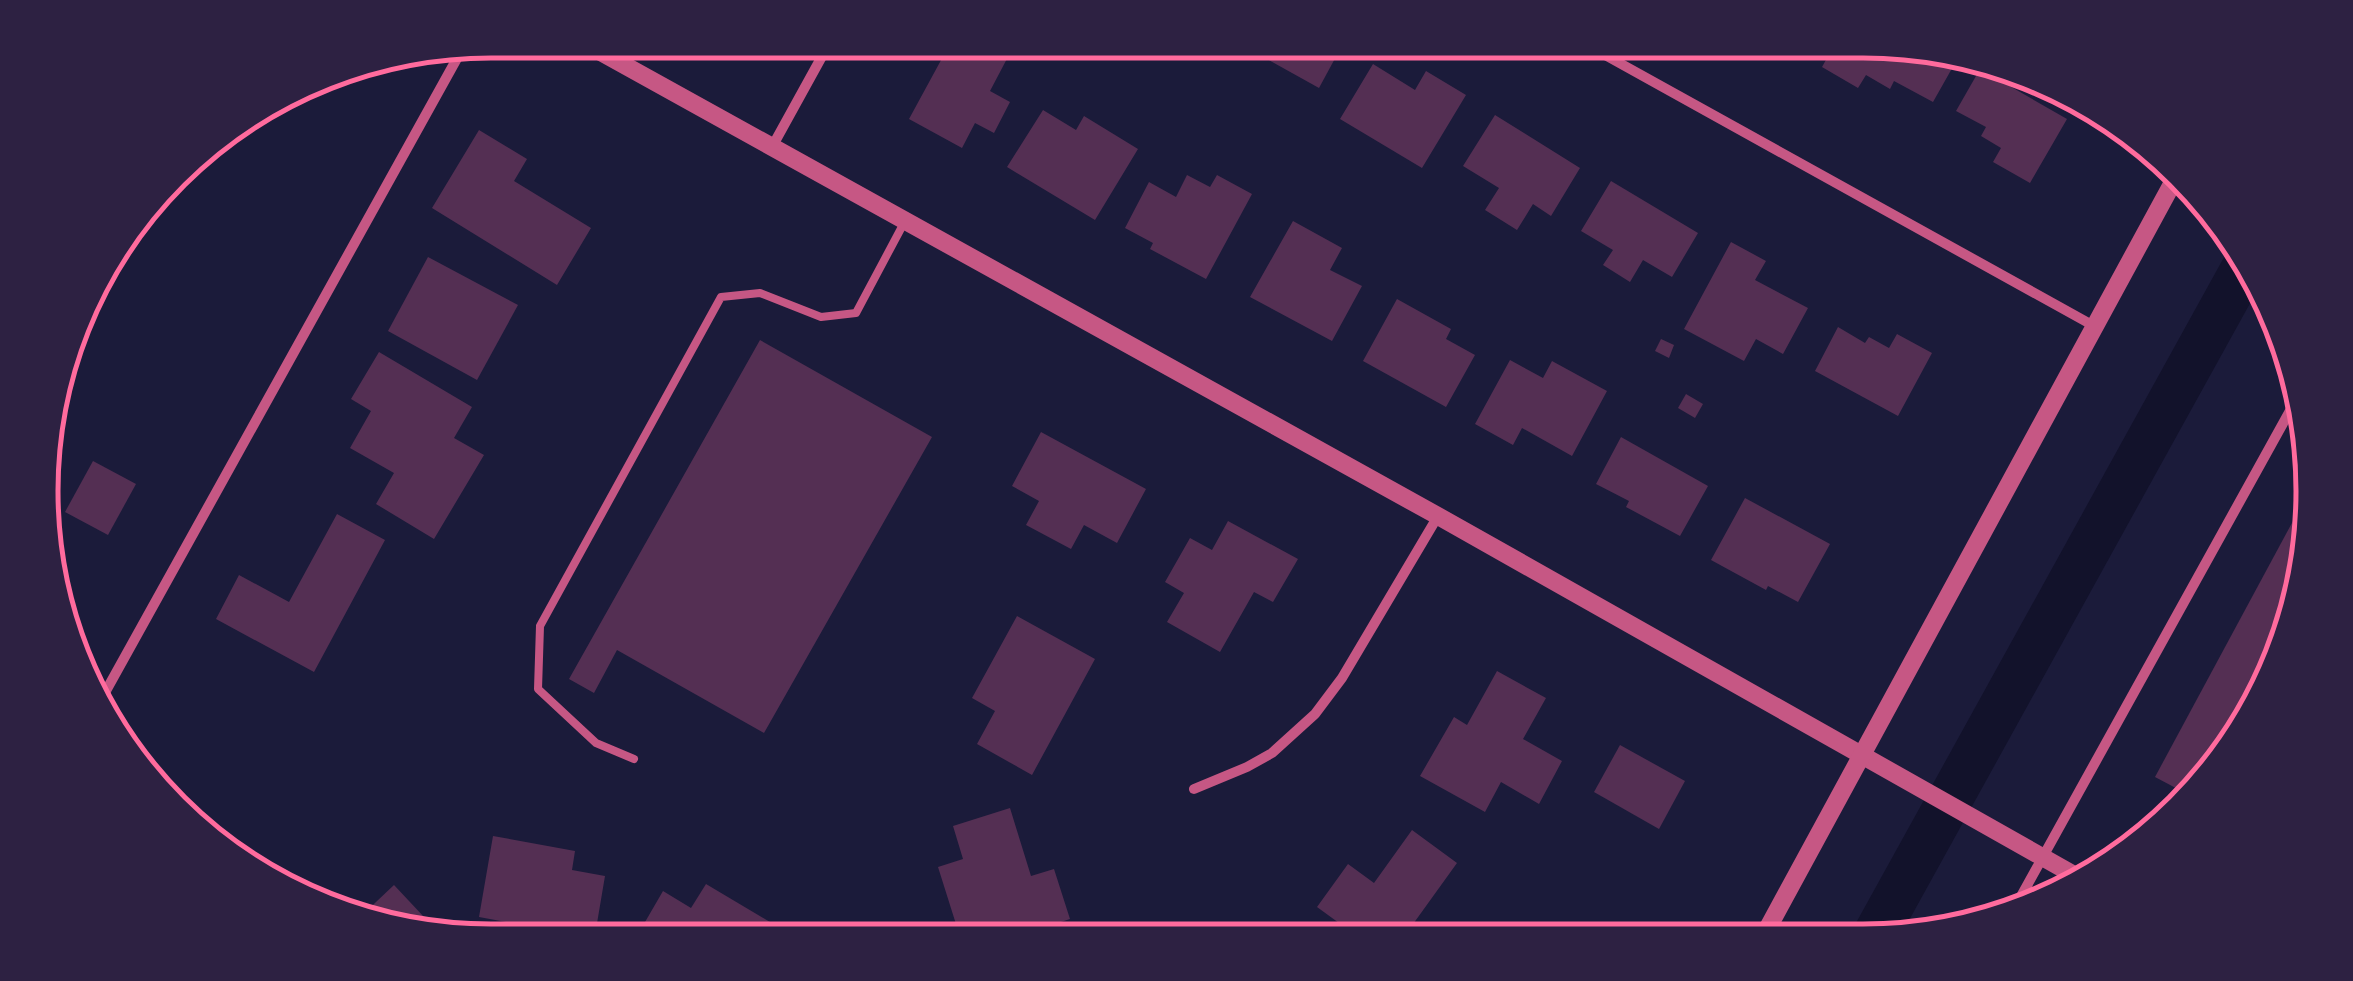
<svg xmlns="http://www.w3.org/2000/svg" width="2353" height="981" font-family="'Varela Round',sans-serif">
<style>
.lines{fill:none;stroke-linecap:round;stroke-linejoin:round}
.canal{stroke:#12122b;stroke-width:45}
.building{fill:#542f53}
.service{stroke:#c65784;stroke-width:8}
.minor{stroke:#c65784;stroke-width:10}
.tertiary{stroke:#c65784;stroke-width:18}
.rim{fill:none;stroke:#ff6b9d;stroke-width:5}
</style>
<rect width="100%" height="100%" fill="#1b1b3a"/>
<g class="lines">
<!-- canal -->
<polyline class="canal" points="1874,937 2246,264"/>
</g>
<!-- building -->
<g class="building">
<polygon points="952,40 986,40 1010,53 990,91 1010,102 994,133 975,123 962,148 909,119"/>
<polygon points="1165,40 1197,40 1189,54"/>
<polygon points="1233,40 1345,40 1319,88"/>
<polygon points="1837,40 1862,40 1959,56 1933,102 1894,81 1890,89 1866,75 1858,88 1822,67"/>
<polygon points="1373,64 1415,90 1426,71 1466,95 1422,168 1340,119"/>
<polygon points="1980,69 2067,119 2030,183 1993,162 2001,148 1981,136 1986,127 1956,111"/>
<polygon points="1043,110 1076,130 1084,116 1138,149 1095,220 1007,167"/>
<polygon points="1495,115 1580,168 1551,216 1533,204 1517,230 1485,210 1499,188 1463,166"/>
<polygon points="479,130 527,159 514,181 591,228 557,285 432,208"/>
<polygon points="1187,175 1210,187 1217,175 1252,194 1206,279 1150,249 1153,243 1125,228 1149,182 1176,197"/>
<polygon points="1611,181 1698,233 1672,277 1643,260 1630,282 1603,265 1613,250 1581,231"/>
<polygon points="1293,221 1342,248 1330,270 1362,286 1332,341 1250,297"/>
<polygon points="1731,242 1766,261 1755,280 1808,308 1783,354 1756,339 1744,361 1684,329"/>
<polygon points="428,257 518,305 477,380 388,331"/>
<polygon points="1397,299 1451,329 1446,339 1475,355 1446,407 1363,361"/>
<polygon points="1838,327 1865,343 1869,337 1889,348 1897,334 1932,353 1898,416 1815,371"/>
<polygon points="1661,339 1674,345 1669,358 1655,351"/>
<polygon points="760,340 932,437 764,733 617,650 594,693 569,679"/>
<polygon points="379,352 472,407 454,438 484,455 434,539 376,504 394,473 350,448 371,411 351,399"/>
<polygon points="1510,360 1543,378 1552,361 1607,391 1572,456 1522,428 1513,445 1475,424"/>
<polygon points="1686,394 1703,404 1695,418 1678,408"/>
<polygon points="1041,432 1146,489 1117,543 1084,525 1071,549 1026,525 1039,501 1012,486"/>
<polygon points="1621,437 1708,486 1680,536 1626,507 1629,501 1596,484"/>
<polygon points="93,461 136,484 108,535 65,512"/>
<polygon points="2307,495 2289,635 2237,741 2189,795 2155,777"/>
<polygon points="1745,498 1830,544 1798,602 1768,586 1766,590 1711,560"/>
<polygon points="337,514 385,540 314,672 216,619 239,575 289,602"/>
<polygon points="1228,521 1298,559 1273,602 1254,592 1220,652 1167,622 1184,593 1165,582 1190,538 1212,550"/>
<polygon points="1017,616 1095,659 1032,775 977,744 995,711 972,698"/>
<polygon points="1497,671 1546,698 1523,739 1562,761 1539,804 1501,782 1485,812 1420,776 1454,717 1467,725"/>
<polygon points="1620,745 1685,781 1659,829 1594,792"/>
<polygon points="1010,808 1031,876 1054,869 1070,919 1006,940 961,940 938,867 963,859 953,826"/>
<polygon points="1412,830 1457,863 1403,938 1361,939 1317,907 1348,864 1374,883"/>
<polygon points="493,836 575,851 572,870 605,876 594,941 546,941 548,930 479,917"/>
<polygon points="706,884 770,922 759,940 634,941 663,891 691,908"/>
<polygon points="394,885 439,933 358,919"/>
<polygon points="1578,925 1599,938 1570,938"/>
<polygon points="1149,930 1181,938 1181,939 1147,939"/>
</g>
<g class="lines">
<!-- service -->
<polyline class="service" points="634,759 596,743 538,689 540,626 721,297 760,293 821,317 856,313 905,221"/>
<!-- minor -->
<g class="minor">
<polyline points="1578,40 2094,326"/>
<polyline points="772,147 831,40"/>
<polyline points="97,707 465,44"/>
<polyline points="1194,789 1247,767 1272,753 1315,714 1342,678 1438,516"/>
<polyline points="2014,909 2296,400"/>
</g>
<!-- tertiary -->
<g class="tertiary">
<polyline points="579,40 1438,516 2083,880"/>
<polyline points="1763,937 2177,175"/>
</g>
</g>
<!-- crop -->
<path d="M0 0H2353V981H0ZM491 58H1863A433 433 0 0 1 2296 491V491A433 433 0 0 1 1863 924H491A433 433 0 0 1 58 491V491A433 433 0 0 1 491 58Z" fill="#2d2142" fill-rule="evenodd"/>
<path class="rim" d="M491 58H1863A433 433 0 0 1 2296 491V491A433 433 0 0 1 1863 924H491A433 433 0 0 1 58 491V491A433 433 0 0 1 491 58Z"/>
</svg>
